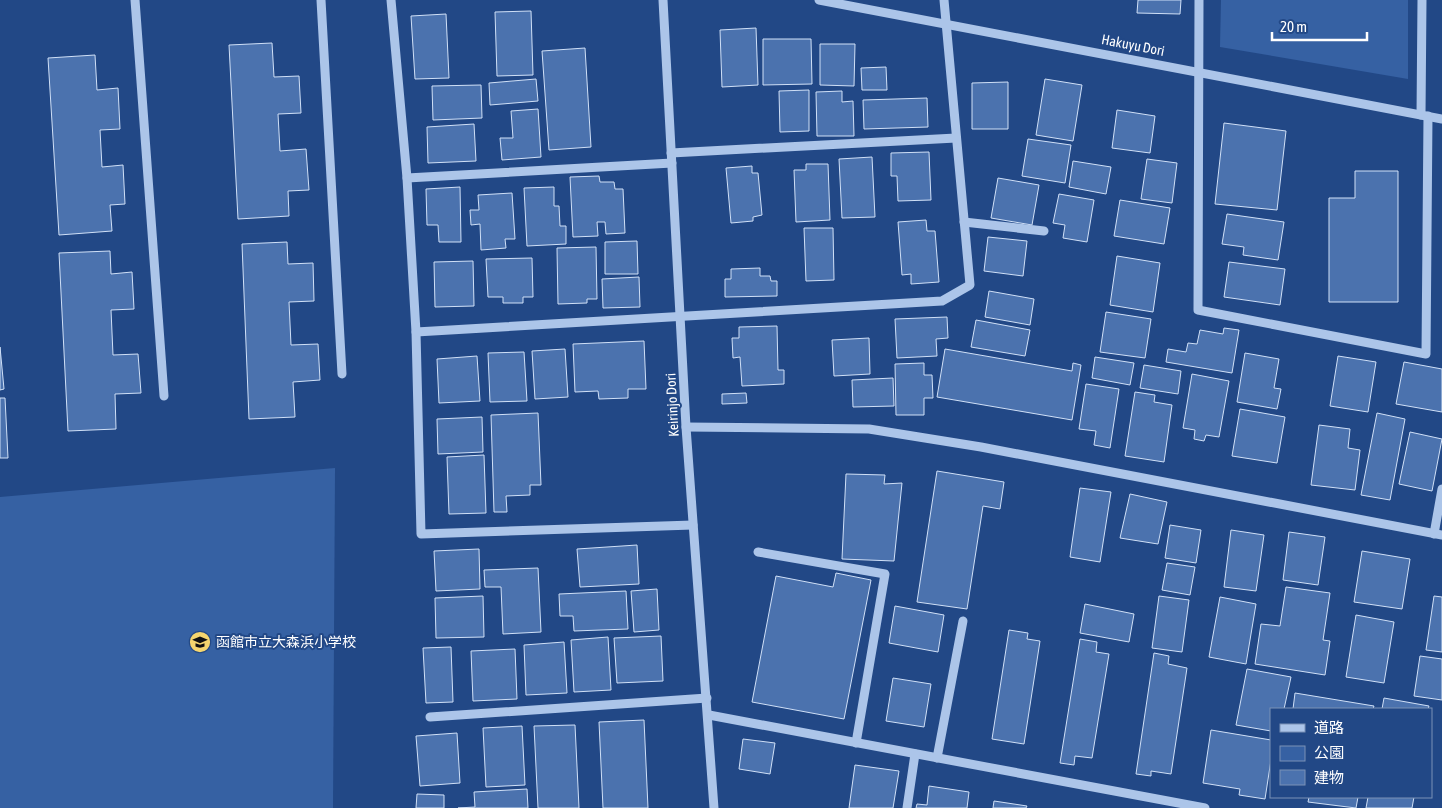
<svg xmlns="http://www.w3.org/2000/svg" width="1442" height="808" font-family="'Asap Condensed','Noto Sans JP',sans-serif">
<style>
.green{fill:#3661a3}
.building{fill:#4b72ae;stroke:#d0e0f7}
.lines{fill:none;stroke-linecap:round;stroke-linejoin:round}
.minor{stroke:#acc5e9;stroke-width:9}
.labels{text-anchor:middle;stroke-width:4;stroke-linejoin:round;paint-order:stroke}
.street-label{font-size:14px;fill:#fff;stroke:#224886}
.poi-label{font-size:14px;fill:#fff;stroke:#224886;text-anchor:start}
</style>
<rect width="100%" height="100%" fill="#224886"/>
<!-- green -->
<g class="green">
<polygon points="1221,0 1408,0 1408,79 1220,47"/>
<polygon points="335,468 333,808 0,808 0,497"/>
</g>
<!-- building -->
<g class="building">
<polygon points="1138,0 1181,0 1180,14 1137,13"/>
<polygon points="531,11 533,75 497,76 495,12"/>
<polygon points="446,14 449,78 415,79 411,16"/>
<polygon points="756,28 758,85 722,87 720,30"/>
<polygon points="763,39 811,39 812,84 763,85"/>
<polygon points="272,43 274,77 299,76 301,113 278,114 280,151 306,149 309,190 288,191 289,216 238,219 229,45"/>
<polygon points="820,44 855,44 854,86 820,85"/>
<polygon points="585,48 591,147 549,150 542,51"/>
<polygon points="95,55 97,90 118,88 120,129 100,130 102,167 123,165 125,204 110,205 112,231 59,235 48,58"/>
<polygon points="886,67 887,90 862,90 861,68"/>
<polygon points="536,79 538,101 490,105 489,83"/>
<polygon points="1045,79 1082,85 1073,141 1036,135"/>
<polygon points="1008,82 1008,129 972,129 972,83"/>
<polygon points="481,85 482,118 433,120 432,86"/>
<polygon points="809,90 809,131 780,132 779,91"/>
<polygon points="842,91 842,102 853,101 854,136 817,136 816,92"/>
<polygon points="927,98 928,127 864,129 863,100"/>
<polygon points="538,109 541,157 502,160 500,138 513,138 511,111"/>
<polygon points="1117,110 1155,116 1150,153 1112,148"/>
<polygon points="1224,123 1286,131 1277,210 1215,204"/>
<polygon points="474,124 476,161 428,163 427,127"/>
<polygon points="1028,139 1071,145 1065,183 1022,176"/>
<polygon points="929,152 931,200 898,201 897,176 891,176 891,153"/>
<polygon points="872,157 875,217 842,218 839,159"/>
<polygon points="1147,159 1177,163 1172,203 1141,199"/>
<polygon points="1073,161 1111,167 1106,194 1069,187"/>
<polygon points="806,164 828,164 830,220 796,222 794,170 806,170"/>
<polygon points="752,166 752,173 758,173 762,215 753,217 753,221 731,223 726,168"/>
<polygon points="1355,171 1398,171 1398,302 1329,302 1329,198 1355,198"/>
<polygon points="599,176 600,182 614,182 615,189 623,189 625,233 606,234 605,222 597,222 598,236 573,237 570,177"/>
<polygon points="998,178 1039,185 1032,225 991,218"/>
<polygon points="460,187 461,242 439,242 438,225 427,225 426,189"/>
<polygon points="554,187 554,206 559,206 560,226 566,226 566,244 527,246 524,188"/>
<polygon points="512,193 515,239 505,239 506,248 481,250 480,224 471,225 470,210 479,210 478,195"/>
<polygon points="1059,194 1094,200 1087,242 1063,238 1065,225 1053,223"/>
<polygon points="1120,200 1170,208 1164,244 1114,236"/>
<polygon points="1227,214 1284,222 1278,260 1243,255 1244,247 1222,244"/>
<polygon points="926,220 927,231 935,231 939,282 911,284 911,274 902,275 898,222"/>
<polygon points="804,228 833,228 834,280 806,281"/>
<polygon points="988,237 1027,241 1023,276 984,271"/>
<polygon points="637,241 638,274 605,274 605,242"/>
<polygon points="287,242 288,264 313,263 314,301 289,302 291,345 318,344 320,380 293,382 295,417 249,419 242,244"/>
<polygon points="596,247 597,299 587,299 587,303 558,304 557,248"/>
<polygon points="110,251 111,274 132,272 134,309 111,310 113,355 138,354 141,393 115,394 116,429 68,431 59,253"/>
<polygon points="1117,256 1160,263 1153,312 1110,305"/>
<polygon points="532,258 533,297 523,297 523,303 503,303 503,297 488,297 486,259"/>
<polygon points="473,261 474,306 435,307 434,262"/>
<polygon points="1229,262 1285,269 1280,305 1224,297"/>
<polygon points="760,268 760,276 770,276 771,281 777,281 777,296 725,297 725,279 731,279 731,269"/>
<polygon points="639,277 640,307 603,308 602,279"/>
<polygon points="989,291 1034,299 1030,325 985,317"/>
<polygon points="1106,312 1151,319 1145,358 1100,352"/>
<polygon points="947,317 948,338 936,339 937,356 897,358 895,319"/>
<polygon points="976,320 1030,330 1025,356 971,347"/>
<polygon points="777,326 778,370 784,370 784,384 742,386 740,357 733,358 732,338 739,338 739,327"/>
<polygon points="1224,328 1239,330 1232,373 1166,362 1168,349 1186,352 1188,343 1197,344 1200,330 1223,334"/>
<polygon points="869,338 870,374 834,376 832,340"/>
<polygon points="644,341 646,389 628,389 628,398 599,399 598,391 575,392 573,344"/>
<polygon points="0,347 4,389 0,390"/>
<polygon points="565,349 568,397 535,399 532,351"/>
<polygon points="945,349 1072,371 1073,363 1081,365 1072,420 937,397"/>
<polygon points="524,352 527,401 490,402 488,353"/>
<polygon points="1245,353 1279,359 1274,388 1281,389 1277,409 1237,402"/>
<polygon points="477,356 480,401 439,403 437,359"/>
<polygon points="1338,356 1376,362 1368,412 1330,406"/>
<polygon points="1095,357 1134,363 1130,385 1092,378"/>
<polygon points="1404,362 1442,369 1442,412 1396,404"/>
<polygon points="924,363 924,375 932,375 933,398 924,398 924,415 896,415 895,364"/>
<polygon points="1144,365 1181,371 1178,394 1140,388"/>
<polygon points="1192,374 1229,381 1219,437 1206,435 1204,441 1194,439 1195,430 1183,428"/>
<polygon points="893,378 894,406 853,407 852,380"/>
<polygon points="1086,384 1119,389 1110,448 1094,445 1096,431 1079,429"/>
<polygon points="1135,392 1155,395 1154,402 1172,405 1164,462 1125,456"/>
<polygon points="746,393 747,403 722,404 722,394"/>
<polygon points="0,398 5,398 8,458 0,458"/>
<polygon points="1240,409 1285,417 1277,463 1232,456"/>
<polygon points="538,413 541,485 530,485 530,495 506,496 507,512 494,512 491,415"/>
<polygon points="1377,413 1405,419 1390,500 1361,495"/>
<polygon points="482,417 483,452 438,454 437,419"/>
<polygon points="1319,425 1350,429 1348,448 1360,450 1355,490 1311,485"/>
<polygon points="1410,432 1442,439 1432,491 1399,484"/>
<polygon points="484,455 486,513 449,514 447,457"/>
<polygon points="937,471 1004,482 1000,509 983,506 967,609 917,602"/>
<polygon points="846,474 885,475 884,484 902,483 894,561 842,559"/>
<polygon points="1080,488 1111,492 1100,562 1070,557"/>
<polygon points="1130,494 1167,502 1158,544 1120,538"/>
<polygon points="1170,525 1201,530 1196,563 1165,558"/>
<polygon points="1231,530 1264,535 1256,591 1224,587"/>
<polygon points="1289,532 1325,537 1318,585 1283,580"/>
<polygon points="637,545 639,584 580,587 577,549"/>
<polygon points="479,549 480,589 436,591 434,551"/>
<polygon points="1362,551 1410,559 1402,609 1354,602"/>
<polygon points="1167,563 1195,567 1190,595 1162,590"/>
<polygon points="538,568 541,632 503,634 501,587 485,587 484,570"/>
<polygon points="836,573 871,580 844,719 752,702 776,576 833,587"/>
<polygon points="1286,587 1330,593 1323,640 1330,641 1325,675 1255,664 1261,624 1280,626"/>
<polygon points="657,589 659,630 634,632 631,591"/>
<polygon points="626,591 628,629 574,631 573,616 560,616 559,594"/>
<polygon points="483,596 484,637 436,638 435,598"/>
<polygon points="1159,596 1189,600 1182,652 1152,648"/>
<polygon points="1434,596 1442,597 1442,652 1426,650"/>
<polygon points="1220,597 1256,604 1246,664 1209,657"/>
<polygon points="1085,604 1134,614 1129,642 1080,633"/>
<polygon points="895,606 944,615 938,652 889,643"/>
<polygon points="1356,615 1394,622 1384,683 1346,677"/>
<polygon points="1009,630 1028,633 1027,639 1040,641 1024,744 992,739"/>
<polygon points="661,636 663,681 617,683 614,638"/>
<polygon points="608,637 611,690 574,692 571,640"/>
<polygon points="1080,639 1097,642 1096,652 1109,654 1092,758 1075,756 1074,765 1060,763"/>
<polygon points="564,642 567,693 526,695 524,645"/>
<polygon points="451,647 453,702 426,703 423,648"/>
<polygon points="515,649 517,699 473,701 471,651"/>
<polygon points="1154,653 1169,656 1168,664 1187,668 1171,774 1151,771 1151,776 1136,774"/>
<polygon points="1420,656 1442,659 1442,700 1414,696"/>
<polygon points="1247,669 1291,677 1284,709 1271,709 1271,731 1236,725"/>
<polygon points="893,678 931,684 924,727 886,721"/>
<polygon points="1295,693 1374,706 1373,709 1293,709"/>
<polygon points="1384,698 1429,706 1428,709 1382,709"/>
<polygon points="644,720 648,808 603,808 599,722"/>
<polygon points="575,725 579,808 538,808 534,726"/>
<polygon points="522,726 525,785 486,787 483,728"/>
<polygon points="1211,730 1271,740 1271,760 1265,799 1239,795 1240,789 1203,783"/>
<polygon points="457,733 460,783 420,786 416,736"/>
<polygon points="743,739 775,743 770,774 739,769"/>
<polygon points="855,765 899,771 893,808 849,808"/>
<polygon points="929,786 969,792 967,808 916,808 917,804 927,805"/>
<polygon points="527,789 528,808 458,808 475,807 474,792"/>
<polygon points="417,794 444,795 444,808 416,808"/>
<polygon points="1309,797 1358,797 1356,808 1308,802"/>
<polygon points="1368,797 1414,797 1412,808 1366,808"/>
<polygon points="994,801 1027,806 1026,808 993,808"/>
</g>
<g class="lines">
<!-- minor -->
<g class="minor">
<polyline points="135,0 164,396"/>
<polyline points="321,0 342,374"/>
<polyline points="391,0 407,178 416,332 421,534 693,525"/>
<polyline points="663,0 686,427 714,808"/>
<polyline points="819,0 1442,119"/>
<polyline points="1199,0 1198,310 1426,354 1428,116"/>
<polyline points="1421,115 1422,0"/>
<polyline points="671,153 956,138"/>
<polyline points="407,178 672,163"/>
<polyline points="964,222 1044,231"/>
<polyline points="416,332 942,301 970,285 944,0"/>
<polyline points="686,427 869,429 981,447 1442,535"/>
<polyline points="1434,534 1442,489"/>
<polyline points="758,552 885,574 856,743"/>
<polyline points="709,715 1205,808"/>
<polyline points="430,717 707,698"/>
<polyline points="937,758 963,621"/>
<polyline points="907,808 915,754"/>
</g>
</g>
<!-- icons -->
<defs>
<g id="school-disc" transform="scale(1.125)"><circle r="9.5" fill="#f5d56e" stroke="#224886"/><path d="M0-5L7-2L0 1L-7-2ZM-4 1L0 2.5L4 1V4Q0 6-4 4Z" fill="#111"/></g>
</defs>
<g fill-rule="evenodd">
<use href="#school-disc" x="200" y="642"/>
</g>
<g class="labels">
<!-- street labels -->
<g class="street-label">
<text transform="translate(1133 45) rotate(11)" y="5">Hakuyu Dori</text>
<text transform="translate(672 405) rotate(-93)" y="5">Keirinjo Dori</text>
</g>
<!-- poi labels -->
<g class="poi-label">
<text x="216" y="647">函館市立大森浜小学校</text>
</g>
</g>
<!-- legend -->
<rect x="1270" y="708" width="162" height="90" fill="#224886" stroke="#7a91b6"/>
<rect x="1280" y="724" width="25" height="8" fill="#acc5e9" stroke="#7a91b6"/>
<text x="1314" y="733" font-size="15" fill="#ffffff">道路</text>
<rect x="1280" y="746" width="25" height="15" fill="#3661a3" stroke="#7a91b6"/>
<text x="1314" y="758" font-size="15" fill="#ffffff">公園</text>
<rect x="1280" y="770" width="25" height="15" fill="#4b72ae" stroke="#7a91b6"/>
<text x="1314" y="783" font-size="15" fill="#ffffff">建物</text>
<!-- scale -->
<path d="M1272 32v8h95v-8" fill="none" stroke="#ffffff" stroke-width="2.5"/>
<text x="1280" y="32" font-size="15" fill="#ffffff" stroke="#224886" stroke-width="4" paint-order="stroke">20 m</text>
</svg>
